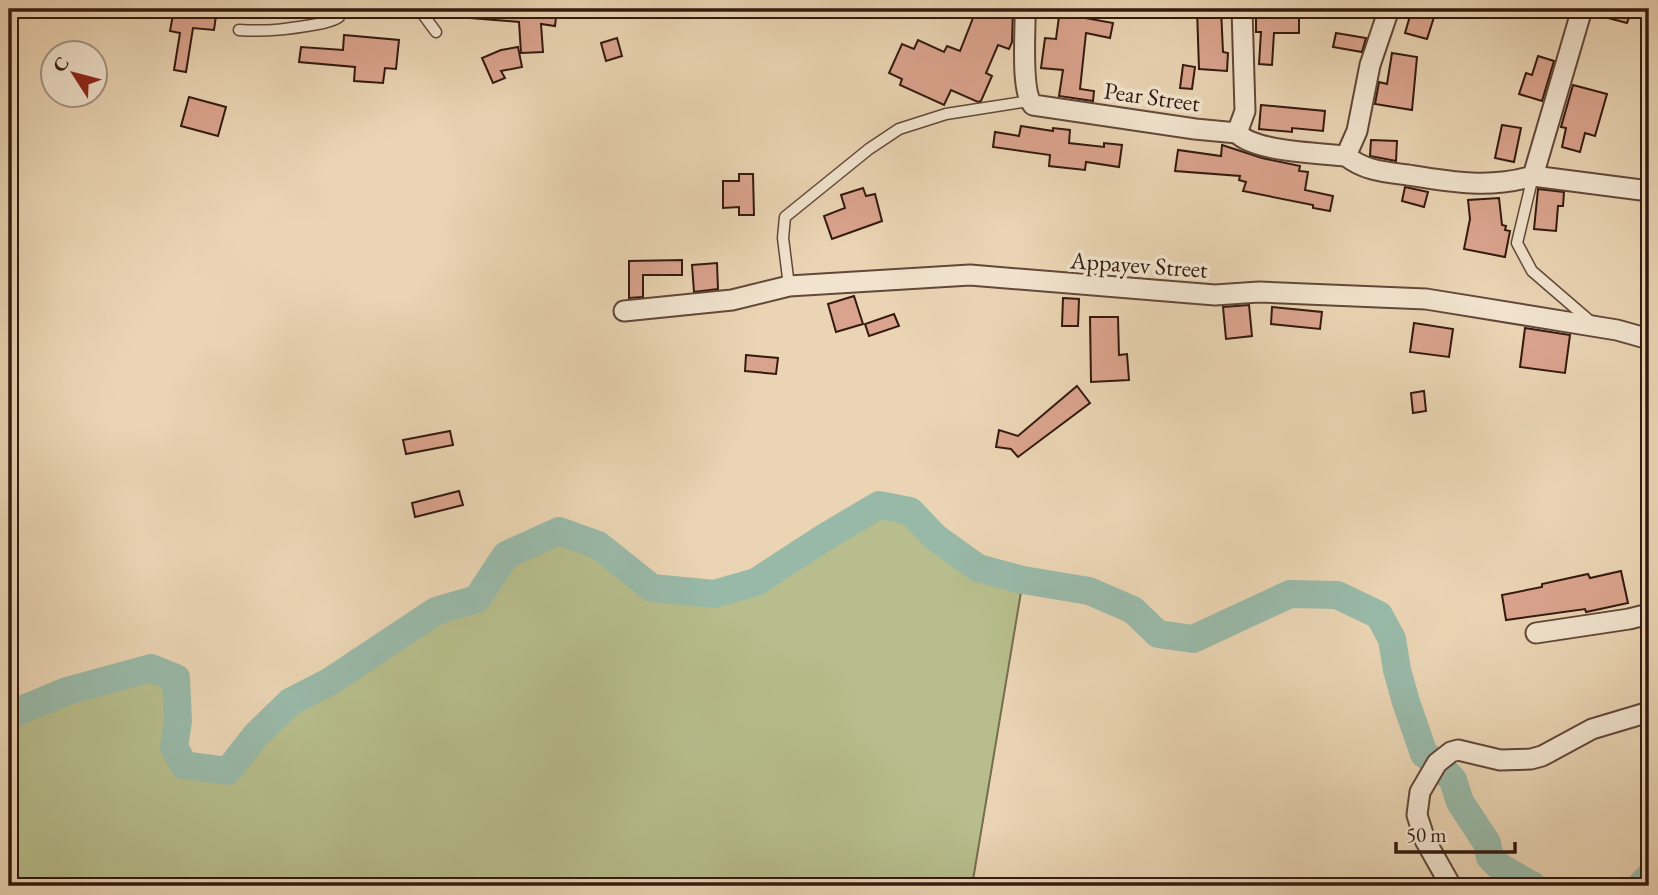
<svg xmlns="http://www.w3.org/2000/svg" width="1658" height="895" font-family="'EB Garamond',serif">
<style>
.green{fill:#b7bd8c;stroke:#766c4e;stroke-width:2}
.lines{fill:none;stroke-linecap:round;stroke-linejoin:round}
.river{stroke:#99b9a8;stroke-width:28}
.building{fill:#daa38d;stroke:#341a0f;stroke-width:2}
.service-casing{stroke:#624838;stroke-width:13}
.minor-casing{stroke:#624838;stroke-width:23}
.service{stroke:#f1e3ce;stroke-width:10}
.minor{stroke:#f1e3ce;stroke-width:19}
.labels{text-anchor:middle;stroke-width:7;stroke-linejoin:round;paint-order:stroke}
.street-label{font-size:24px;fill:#341a0f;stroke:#f1e3ce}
</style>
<rect width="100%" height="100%" fill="#ead4b3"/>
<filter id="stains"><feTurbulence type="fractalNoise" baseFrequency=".00286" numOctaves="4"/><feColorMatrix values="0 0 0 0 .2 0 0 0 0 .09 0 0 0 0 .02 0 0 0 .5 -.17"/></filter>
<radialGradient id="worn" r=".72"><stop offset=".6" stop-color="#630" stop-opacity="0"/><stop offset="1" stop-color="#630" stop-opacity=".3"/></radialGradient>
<!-- green -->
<polygon class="green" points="879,505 910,511 935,537 978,568 1023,580 972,886 9,886 9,715 68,691 151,668 176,678 178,721 174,747 184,765 228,771 256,735 290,702 329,682 436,611 477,599 506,555 559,531 598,545 652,588 714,594 756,582 825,537"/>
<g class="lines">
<!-- river -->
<g class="river">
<polyline points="9,715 67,691 151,668 176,678 178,721 174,747 184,765 228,771 256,735 290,702 329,682 436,611 477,599 506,555 559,531 598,545 652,588 714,594 756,582 825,537 879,505 910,511 935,537 978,568 1023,580 1089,591 1133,610 1158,634 1193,639 1290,594 1337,595 1379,615 1392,639 1397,670 1406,702 1424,754 1437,763 1453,780 1460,802 1487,843 1490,857 1500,867 1533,886"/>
<polyline points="1640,886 1649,877"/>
</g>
</g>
<!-- building -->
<g class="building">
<polygon points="174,9 217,9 214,30 193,28 186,72 174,70 180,33 170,31"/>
<polygon points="472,9 557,9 555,26 541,24 543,52 521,53 519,22 471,18"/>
<polygon points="952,9 1013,9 1012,42 1009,49 998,45 986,73 992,76 981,101 978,102 951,90 944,105 900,85 902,79 889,73 902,44 914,49 918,40 944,52 947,46 960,51 973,18"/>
<polygon points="1060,9 1087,9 1085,18 1113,23 1110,38 1086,33 1080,89 1094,91 1093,101 1059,96 1063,70 1041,68 1045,38 1056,39"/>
<polygon points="1197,9 1221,9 1223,52 1228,53 1227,71 1199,69"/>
<polygon points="1256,9 1299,9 1299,33 1274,33 1272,65 1259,64 1261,32 1256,32"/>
<polygon points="1412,9 1435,14 1427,39 1405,33"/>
<polygon points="1594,9 1632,9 1627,23 1593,14"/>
<polygon points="1336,33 1366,38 1362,52 1333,47"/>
<polygon points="344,35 399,40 396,69 385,68 383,83 354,81 355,67 299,62 301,47 343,50"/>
<polygon points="617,38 622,56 606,61 601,43"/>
<polygon points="518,47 522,67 501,71 505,78 493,83 482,58 501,50"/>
<polygon points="1392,53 1417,57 1412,110 1375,104 1379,82 1387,84"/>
<polygon points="1538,56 1554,61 1542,101 1519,94 1526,73 1532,75"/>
<polygon points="1183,65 1195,67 1192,89 1180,88"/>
<polygon points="1573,85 1607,94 1595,136 1585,133 1580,152 1562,147 1566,128 1561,127"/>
<polygon points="189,97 226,107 218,136 181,126"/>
<polygon points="1261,105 1325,111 1323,131 1292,128 1292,132 1259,129"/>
<polygon points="1502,125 1521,128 1514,162 1495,158"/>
<polygon points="1021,126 1053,131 1053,128 1070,130 1069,143 1104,147 1104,143 1122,145 1119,167 1086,162 1085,170 1049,166 1050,155 993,147 995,132 1019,136"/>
<polygon points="1371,140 1397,141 1396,161 1370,156"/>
<polygon points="1222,145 1262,158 1300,166 1299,171 1308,172 1305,190 1333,196 1330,211 1313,208 1313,205 1243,191 1246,182 1239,180 1240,176 1175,171 1178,150 1221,156"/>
<polygon points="739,174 753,174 754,215 739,215 739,207 723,208 723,181 739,181"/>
<polygon points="1405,187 1428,192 1424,207 1402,201"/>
<polygon points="863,188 866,196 875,194 882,221 832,239 824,216 845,208 841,195"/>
<polygon points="1538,189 1564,192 1563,206 1558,206 1556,231 1534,229"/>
<polygon points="1499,198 1502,225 1506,226 1505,230 1510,231 1505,257 1464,249 1470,219 1468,200"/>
<polygon points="682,260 682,275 643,275 643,297 629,298 629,261"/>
<polygon points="717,263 718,289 694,292 692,265"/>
<polygon points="854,296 863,324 836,332 828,304"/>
<polygon points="1063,298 1079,299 1078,326 1062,326"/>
<polygon points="1249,305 1252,336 1226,339 1223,307"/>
<polygon points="1272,307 1322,312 1320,329 1271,324"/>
<polygon points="894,314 899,326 869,336 865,324"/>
<polygon points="1090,317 1118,317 1119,355 1127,354 1129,380 1091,382"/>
<polygon points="1414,323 1453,329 1449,357 1410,352"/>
<polygon points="1525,328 1570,335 1565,373 1520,367"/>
<polygon points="746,355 778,358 776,374 745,371"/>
<polygon points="1077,386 1090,403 1018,457 1011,449 996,447 999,430 1018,436"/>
<polygon points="1424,391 1426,411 1413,413 1411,393"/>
<polygon points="450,431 453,445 406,454 403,440"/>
<polygon points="459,491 463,505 415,517 412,503"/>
<polygon points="1621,571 1628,603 1586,612 1585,609 1506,620 1502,595 1542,587 1542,584 1588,574 1590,578"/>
</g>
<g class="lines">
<!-- service casing -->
<g class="service-casing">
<g id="service">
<polyline points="419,9 436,32"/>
<path d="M239,30C269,32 289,29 318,24C326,22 332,22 339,17L340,9"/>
<polyline points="1533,176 1517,243 1532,271 1590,321"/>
<polyline points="789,286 783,238 785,217 869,149 899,129 946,114 1029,101"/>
</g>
</g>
<!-- minor casing -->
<g class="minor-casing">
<g id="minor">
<path d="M1025,9C1026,29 1020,91 1033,105L1195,129L1237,133"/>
<path d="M1237,133C1255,152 1319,153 1346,156L1357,131L1370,65L1389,9"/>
<polyline points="1237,133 1245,111 1242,9"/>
<path d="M1346,156C1365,171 1385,172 1408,175C1451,182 1490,189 1533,176L1582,9"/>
<polyline points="1533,176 1649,191"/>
<polyline points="624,311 732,300 789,286 970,275 1215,295 1259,292 1426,299 1617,330 1649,339"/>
<polyline points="1536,633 1629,619 1649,614"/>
<polyline points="1451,886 1425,840 1417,815 1420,792 1437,763 1451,752 1458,750 1500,760 1531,759 1542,756 1592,729 1649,712"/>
</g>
</g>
<!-- service -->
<use href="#service" class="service"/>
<!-- minor -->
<use href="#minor" class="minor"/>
</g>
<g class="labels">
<!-- street labels -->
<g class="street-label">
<text transform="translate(1152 97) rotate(8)" y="8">Pear Street</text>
<text transform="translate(1139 265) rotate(4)" y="8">Appayev Street</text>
</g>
</g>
<!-- margin -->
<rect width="1658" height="895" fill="none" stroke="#ead4b3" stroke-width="35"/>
<rect x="10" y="10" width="1637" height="874" fill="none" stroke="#341a0f" stroke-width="3.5"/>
<rect x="18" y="18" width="1623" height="860" fill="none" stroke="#341a0f" stroke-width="2"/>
<!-- north arrow -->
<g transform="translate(74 74) rotate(306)"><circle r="33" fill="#f1e3ce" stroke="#a59382" stroke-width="2"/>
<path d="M0-5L12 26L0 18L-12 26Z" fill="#8f2418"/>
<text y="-10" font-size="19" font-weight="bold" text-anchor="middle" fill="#341a0f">С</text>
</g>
<!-- scale -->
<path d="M1396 842v10h119v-10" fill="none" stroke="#341a0f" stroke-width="3.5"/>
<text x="1406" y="842" font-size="21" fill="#341a0f" stroke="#f1e3ce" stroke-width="5" paint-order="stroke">50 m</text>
<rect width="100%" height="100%" filter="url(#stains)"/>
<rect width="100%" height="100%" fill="url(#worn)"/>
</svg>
